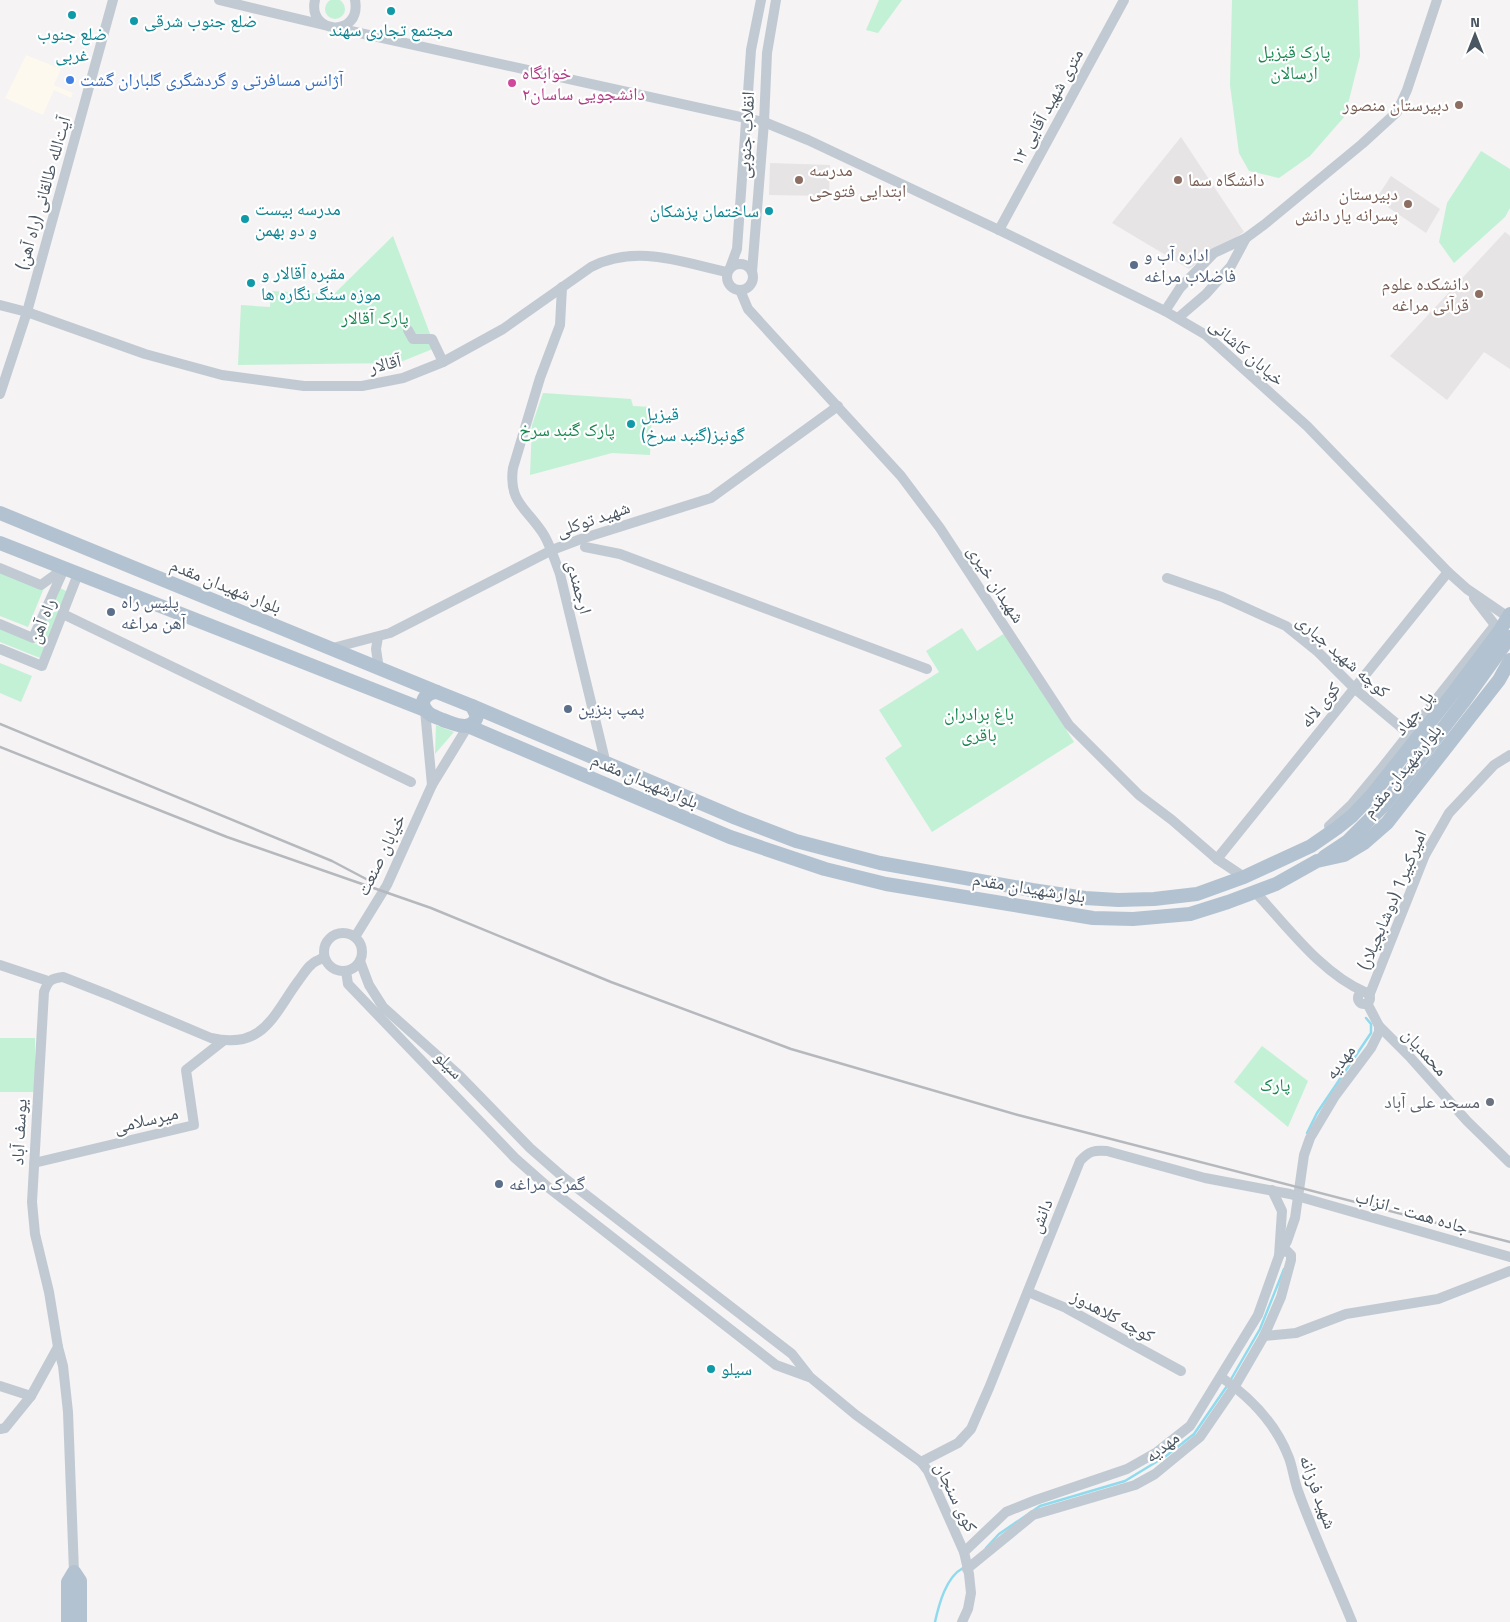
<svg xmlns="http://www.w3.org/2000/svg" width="1510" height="1622" font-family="'Titillium Web','Noto Naskh Arabic',sans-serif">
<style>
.commercial{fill:#fdf9ef}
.education{fill:#e6e4e5}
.green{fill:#c3f1d5}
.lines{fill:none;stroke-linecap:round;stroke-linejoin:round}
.stream{stroke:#90daee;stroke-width:2.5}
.minor{stroke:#c1cad2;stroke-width:10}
.major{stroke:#b3c2d1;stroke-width:14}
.rail{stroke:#b5b8bd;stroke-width:2.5}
.culture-dot{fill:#0f9aa8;stroke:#fff;stroke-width:2}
.shop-dot{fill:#3f7fe0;stroke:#fff;stroke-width:2}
.hotel-dot{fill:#d1479c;stroke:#fff;stroke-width:2}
.education-dot{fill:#8d6e63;stroke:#fff;stroke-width:2}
.service-dot{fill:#5c6f8a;stroke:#fff;stroke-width:2}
.worship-dot{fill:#6b7280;stroke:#fff;stroke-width:2}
.labels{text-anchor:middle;stroke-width:4.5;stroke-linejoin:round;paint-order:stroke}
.culture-label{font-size:18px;fill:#0d838f;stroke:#fff;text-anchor:start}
.park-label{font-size:18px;fill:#17864f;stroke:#fff}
.hotel-label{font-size:18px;fill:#b23c85;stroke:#fff;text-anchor:start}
.shop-label{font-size:18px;fill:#366cbe;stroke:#fff;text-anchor:start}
.education-label{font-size:18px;fill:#785e54;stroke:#fff;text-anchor:end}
.street-label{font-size:18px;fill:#4a5661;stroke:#fff}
.service-label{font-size:18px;fill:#4e5e75;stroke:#fff;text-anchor:start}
.worship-label{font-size:18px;fill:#5b616d;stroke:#fff;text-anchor:end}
</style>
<rect width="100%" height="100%" fill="#f5f3f3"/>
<!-- commercial -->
<polygon class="commercial" points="26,55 61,69 54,85 73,93 71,98 54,90 43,115 5,98"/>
<!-- education -->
<g class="education">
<polygon points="1181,137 1244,232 1189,269 1112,223"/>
<polygon points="770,163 830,165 829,196 769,195"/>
<polygon points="1391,176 1440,209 1426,233 1376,199"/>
<polygon points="1505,232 1510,236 1510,369 1484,352 1447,400 1390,356"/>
</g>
<!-- green -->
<g class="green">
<circle cx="335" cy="9" r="10"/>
<polygon points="879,0 902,0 878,33 866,30"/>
<polygon points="1232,0 1358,0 1360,56 1345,116 1310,156 1279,178 1249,171 1239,153 1230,85"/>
<polygon points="1481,151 1510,169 1510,208 1505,217 1454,263 1439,242 1447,203"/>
<polygon points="393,236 432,339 440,346 398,363 238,365 241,305 270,307 271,291 327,294 333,295"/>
<polygon points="543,393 631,399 633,406 652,407 650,455 612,453 530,475 532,425"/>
<polygon points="0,570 44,588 28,627 0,616"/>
<polygon points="60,588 68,592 40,658 0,642 0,629 36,644"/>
<polygon points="962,628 977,651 1005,633 1074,742 932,832 885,758 902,746 879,710 939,672 926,651"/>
<polygon points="0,663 32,676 21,702 0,693"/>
<polygon points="436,725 454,732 435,754"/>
<rect x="0" y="1038" width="35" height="54"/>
<polygon points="1262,1046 1308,1081 1288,1127 1234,1082"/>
</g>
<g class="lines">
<!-- stream -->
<g class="stream">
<polyline points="1307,1133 1317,1113 1371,1033 1371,1024 1366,1018"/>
<polyline points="1230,1381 1260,1329 1284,1269"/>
<polyline points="986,1548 999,1534 1040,1506 1125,1481 1166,1456 1194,1434 1227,1386"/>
<path d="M935,1622C939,1604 946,1577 963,1568"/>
</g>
<!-- minor -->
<g class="minor">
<polyline points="219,0 324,25"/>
<path d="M315,0C307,35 362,38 355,0"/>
<polyline points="337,28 764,122 808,140 999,230 1165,311 1206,335 1307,426 1448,572 1467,589 1505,615"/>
<polyline points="999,230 1124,0"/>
<circle cx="740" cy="277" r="13"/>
<polyline points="730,268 737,249 751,50 761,0"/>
<polyline points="752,272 764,122 767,53 776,0"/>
<path d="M562,287L560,325L540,378L513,468C508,503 528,509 544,535C551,547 555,561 560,574L604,756L601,761"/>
<polyline points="740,290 748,309 901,476 940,528 1069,725 1139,795 1172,820 1217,859 1244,877"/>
<path d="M0,305L27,312L145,354L222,375L304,386H362L403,378L443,362L503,329L591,267C636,244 681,262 727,272"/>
<polyline points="1165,311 1180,288 1214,253 1246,238 1265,224 1362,144 1397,112 1407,90 1437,0"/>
<polyline points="1178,318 1206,294 1231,266 1246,238"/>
<polyline points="408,330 413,339 432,339 443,362"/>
<polyline points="0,394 27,312 113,0"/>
<polyline points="585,547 620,554 927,669"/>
<polyline points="0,568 41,585 63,569"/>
<polyline points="1167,578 1222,597 1286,626 1317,651 1354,688 1409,734"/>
<polyline points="63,614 411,782"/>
<polyline points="0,624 33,638 64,569"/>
<polyline points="378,637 376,649 379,669"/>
<polyline points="0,649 42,666 78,574"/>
<polyline points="329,649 390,633 552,550 581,539 711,498 838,406"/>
<polyline points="425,710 432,785 468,726"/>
<polyline points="1329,826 1352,804 1381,769 1495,625 1474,598"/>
<polyline points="1217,859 1448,572"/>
<path d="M1256,893C1287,926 1322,974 1365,992"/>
<circle cx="343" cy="952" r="19"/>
<polyline points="355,937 387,885 432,785"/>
<polyline points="360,961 369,985 383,1007 460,1076 530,1148 563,1177 792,1354 810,1377 856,1415 921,1462 928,1471 964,1552 969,1574 971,1593 968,1609 962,1622"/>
<polyline points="0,965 48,981"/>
<polyline points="346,971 348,984 515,1158 549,1188 776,1365 809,1377"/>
<circle cx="1364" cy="998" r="6"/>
<polyline points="1369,996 1425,855 1449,813 1494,765 1510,755"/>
<polyline points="1379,1026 1409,1056 1467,1121 1510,1163"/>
<polyline points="34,1163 194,1125 186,1070 223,1041"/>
<polyline points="1281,1252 1287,1241 1295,1218 1304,1155 1310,1138 1335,1096 1371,1048 1379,1032 1379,1026 1367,1003"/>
<polyline points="1028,1292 1066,1308 1181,1371"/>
<polyline points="1264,1336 1296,1333 1346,1314 1438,1299 1510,1271"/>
<path d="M1221,1377C1250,1397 1276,1424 1289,1458C1293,1469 1294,1480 1298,1491C1314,1535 1334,1578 1352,1622"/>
<polyline points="0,1386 31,1396"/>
<polyline points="0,1429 5,1428 31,1396 58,1347"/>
<path d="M921,1462L958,1443L971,1429L989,1388L1080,1161C1089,1151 1094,1150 1107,1151L1205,1178L1290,1194L1510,1257"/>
<polyline points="964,1552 1006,1512 1036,1500 1127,1469 1157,1452 1190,1426 1258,1315 1279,1256 1282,1211 1272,1190"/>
<polyline points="967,1569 1033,1515 1135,1485 1155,1474 1200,1437 1235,1386 1264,1336 1281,1297 1291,1260 1291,1255 1287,1251 1281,1252 1279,1256"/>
<path d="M74,1572L68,1412L63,1366L58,1347L49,1292L35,1234L32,1202L44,992C48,981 51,978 63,977L109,995L211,1038C264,1050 273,1015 299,980C303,975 306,969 311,965C314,961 320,960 324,957"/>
</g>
<!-- major -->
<g class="major">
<polyline points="0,513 437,692"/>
<polyline points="0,543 425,710"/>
<path d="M437,692L472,706L477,716C472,733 455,724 443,720C437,717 429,716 426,710C418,700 428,692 437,692Z"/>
<polyline points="472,706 736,818 796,841 880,863 1032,890 1085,898 1118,900 1154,899 1197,894 1244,877 1311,846 1337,828 1352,816 1371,796 1454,692 1499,632 1510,614"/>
<polyline points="468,726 730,837 825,869 886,884 1093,918 1133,919 1190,914 1228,902 1276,884 1317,861 1344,855 1364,843 1387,823 1499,680 1510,660"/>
<polyline points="1324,857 1348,841 1383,806 1465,700 1510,637"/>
<polyline points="68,1622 68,1582 74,1572 80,1581 80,1622"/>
</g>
<!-- rail -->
<g class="rail">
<polyline points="0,724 332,861 368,880"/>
<polyline points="0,747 227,837 431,908 611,982 791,1049 1018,1115 1510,1242"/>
</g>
</g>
<!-- markers -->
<g class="culture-dot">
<circle cx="391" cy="11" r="5"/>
<circle cx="72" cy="15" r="5"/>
<circle cx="134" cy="21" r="5"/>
<circle cx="769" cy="211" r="5"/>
<circle cx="245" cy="219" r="5"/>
<circle cx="251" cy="283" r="5"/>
<circle cx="631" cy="424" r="5"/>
<circle cx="711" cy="1369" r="5"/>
</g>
<circle class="shop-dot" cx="70" cy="80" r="5"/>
<circle class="hotel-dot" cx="512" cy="83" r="5"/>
<g class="education-dot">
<circle cx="1459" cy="105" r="5"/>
<circle cx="799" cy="180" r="5"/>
<circle cx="1178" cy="180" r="5"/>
<circle cx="1408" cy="204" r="5"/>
<circle cx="1479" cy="294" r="5"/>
</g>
<g class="service-dot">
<circle cx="1134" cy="265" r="5"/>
<circle cx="111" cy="612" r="5"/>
<circle cx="568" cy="709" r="5"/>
<circle cx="499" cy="1184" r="5"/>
</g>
<circle class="worship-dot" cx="1490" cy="1102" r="5"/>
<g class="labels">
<!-- culture labels -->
<g class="culture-label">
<text x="144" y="27">ضلع جنوب شرقی</text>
<text x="391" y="36" text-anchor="middle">مجتمع تجاری سهند</text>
<text x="72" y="40" text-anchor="middle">ضلع جنوب<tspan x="72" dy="21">غربی</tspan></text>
<text x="255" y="215">مدرسه بیست<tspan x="255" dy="21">و دو بهمن</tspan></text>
<text x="759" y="217" text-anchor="end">ساختمان پزشکان</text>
<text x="261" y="279">مقبره آقالار و<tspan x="261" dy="21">موزه سنگ نگاره ها</tspan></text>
<text x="641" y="420">قیزیل<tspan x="641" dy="21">گونبز(گنبد سرخ)</tspan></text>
<text x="721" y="1375">سیلو</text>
</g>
<!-- park labels -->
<g class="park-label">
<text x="1294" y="58">پارک قیزیل<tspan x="1294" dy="21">ارسالان</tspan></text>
<text x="375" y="324">پارک آقالار</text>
<text x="567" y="436">پارک گنبد سرخ</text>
<text x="979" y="720">باغ برادران<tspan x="979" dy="21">باقری</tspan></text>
<text x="1275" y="1091">پارک</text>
</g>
<!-- hotel labels -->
<g class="hotel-label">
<text x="522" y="79">خوابگاه<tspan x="522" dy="21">دانشجویی ساسان۲</tspan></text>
</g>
<!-- shop labels -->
<g class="shop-label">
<text x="80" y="86">آژانس مسافرتی و گردشگری گلباران گشت</text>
</g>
<!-- education labels -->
<g class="education-label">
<text x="1449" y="111">دبیرستان منصور</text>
<text x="809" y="176" text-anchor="start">مدرسه<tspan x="809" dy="21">ابتدایی فتوحی</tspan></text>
<text x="1188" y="186" text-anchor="start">دانشگاه سما</text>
<text x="1398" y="200">دبیرستان<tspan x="1398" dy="21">پسرانه یار دانش</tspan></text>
<text x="1469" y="290">دانشکده علوم<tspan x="1469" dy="21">قرآنی مراغه</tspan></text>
</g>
<!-- street labels -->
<g class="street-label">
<text transform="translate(1047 107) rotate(-61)" y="6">۱۲ متری شهید آقایی</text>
<text transform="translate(746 135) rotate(-87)" y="6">انقلاب جنوبی</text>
<text transform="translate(43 193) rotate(-74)" y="6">(راه آهن) آیت‌الله طالقانی</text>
<text transform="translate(1247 352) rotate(41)" y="6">خیابان کاشانی</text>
<text transform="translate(385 364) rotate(-13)" y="6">آقالار</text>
<text transform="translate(593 519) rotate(-19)" y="6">شهید توکلی</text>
<text transform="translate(996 584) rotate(57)" y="6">شهیدان خیری</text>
<text transform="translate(226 586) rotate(22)" y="6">بلوار شهیدان مقدم</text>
<text transform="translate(579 587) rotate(75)" y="6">ارجمندی</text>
<text transform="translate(42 621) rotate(-69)" y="6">راه آهن</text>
<text transform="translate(1343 656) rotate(41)" y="6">کوچه شهید جباری</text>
<text transform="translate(1320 705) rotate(-51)" y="6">کوی لاله</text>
<text transform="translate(1414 713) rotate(-51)" y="6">پل جهاد</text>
<text transform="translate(1402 771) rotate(-51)" y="6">بلوارشهیدان مقدم</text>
<text transform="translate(645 781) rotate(23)" y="6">بلوارشهیدان مقدم</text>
<text transform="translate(381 855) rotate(-64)" y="6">خیابان صنعت</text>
<text transform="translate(1029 888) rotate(9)" y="6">بلوارشهیدان مقدم</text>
<text transform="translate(1392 900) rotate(-67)" y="6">امیرکبیر1 (دوشابچیلار)</text>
<text transform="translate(1425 1052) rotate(48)" y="6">محمدیان</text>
<text transform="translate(1340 1062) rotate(-53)" y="6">مهدیه</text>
<text transform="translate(449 1065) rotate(46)" y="6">سیلو</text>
<text transform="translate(146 1120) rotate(-13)" y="6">میرسلامی</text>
<text transform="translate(19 1132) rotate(-87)" y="6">یوسف آباد</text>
<text transform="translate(1412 1212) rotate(16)" y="6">جاده همت - انزاب</text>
<text transform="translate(1041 1216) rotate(-68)" y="6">دانش</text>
<text transform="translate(1113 1316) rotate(28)" y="6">کوچه کلاهدوز</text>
<text transform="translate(1162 1447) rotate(-39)" y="6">مهدیه</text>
<text transform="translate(1318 1492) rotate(70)" y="6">شهید فرزانه</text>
<text transform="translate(956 1497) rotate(64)" y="6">کوی سنجان</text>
</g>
<!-- service labels -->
<g class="service-label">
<text x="1144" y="261">اداره آب و<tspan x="1144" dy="21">فاضلاب مراغه</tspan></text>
<text x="121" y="608">پلیس راه<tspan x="121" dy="21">آهن مراغه</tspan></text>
<text x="578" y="715">پمپ بنزین</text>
<text x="509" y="1190">گمرک مراغه</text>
</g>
<!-- worship labels -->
<g class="worship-label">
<text x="1480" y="1108">مسجد علی آباد</text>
</g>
</g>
<!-- north arrow -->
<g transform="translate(1475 35)" stroke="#ffffff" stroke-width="4" paint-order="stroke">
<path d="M0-4L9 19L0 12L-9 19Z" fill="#4a5661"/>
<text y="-8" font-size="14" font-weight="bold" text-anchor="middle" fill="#4a5661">N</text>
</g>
</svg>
